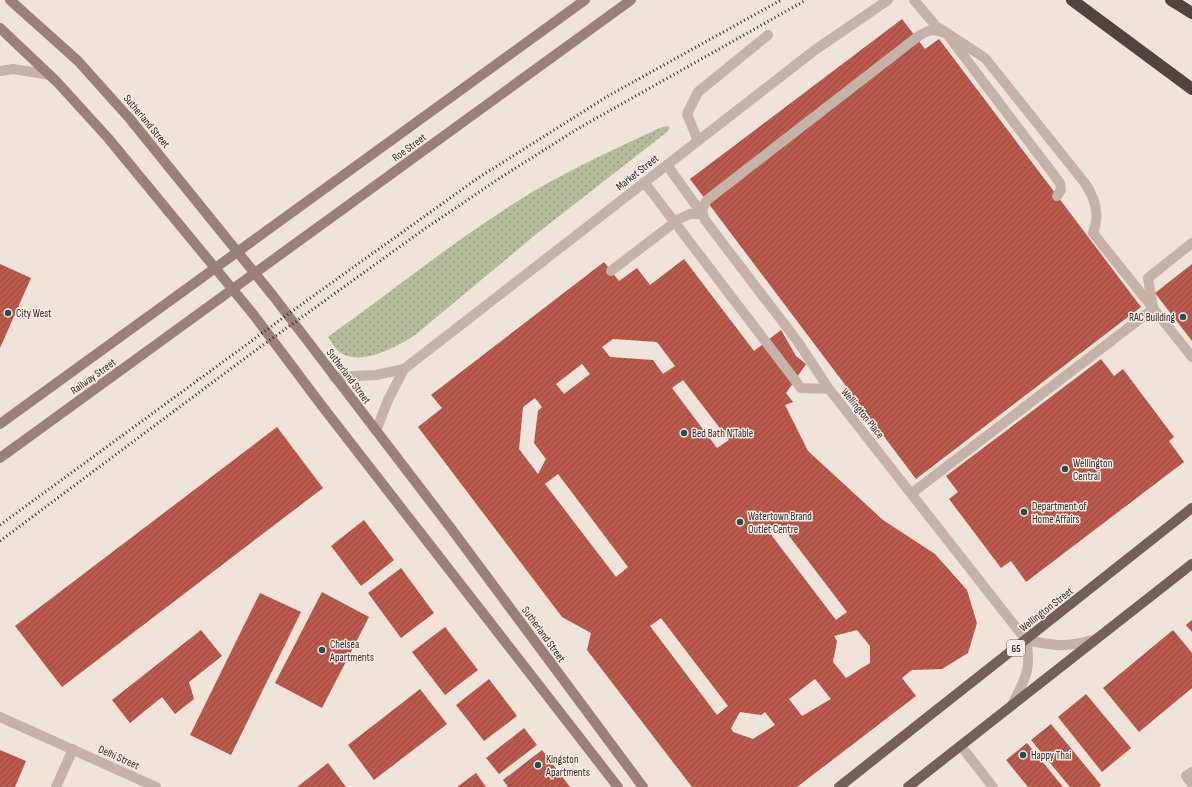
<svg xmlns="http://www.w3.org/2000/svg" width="1192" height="787" font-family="'Sofia Sans Condensed',sans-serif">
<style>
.grass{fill:url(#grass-dots)}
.building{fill:url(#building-hatch);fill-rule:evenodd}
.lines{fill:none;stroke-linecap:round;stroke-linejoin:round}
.service{stroke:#c5b2a8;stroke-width:10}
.minor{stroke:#c5b2a8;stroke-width:10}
.tertiary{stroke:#c5b2a8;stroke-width:10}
.secondary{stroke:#998179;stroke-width:10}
.primary{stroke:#745f5a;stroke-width:10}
.motorway{stroke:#53433f;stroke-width:12}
.rail{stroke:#332927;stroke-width:3;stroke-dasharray:1 3;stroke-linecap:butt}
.service-bridge{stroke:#c5b2a8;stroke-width:10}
.poi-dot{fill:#21504d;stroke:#f7ede6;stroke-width:1.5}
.labels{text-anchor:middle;stroke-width:3;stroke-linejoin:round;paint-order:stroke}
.shield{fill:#f7ede6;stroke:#6e6460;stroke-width:1}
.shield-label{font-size:10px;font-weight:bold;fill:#332927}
.street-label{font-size:11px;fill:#332927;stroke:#f7ede6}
.poi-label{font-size:11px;fill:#332927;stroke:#f7ede6;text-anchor:start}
</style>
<defs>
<pattern id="grass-dots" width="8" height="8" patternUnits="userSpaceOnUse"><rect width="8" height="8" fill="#b5bc9c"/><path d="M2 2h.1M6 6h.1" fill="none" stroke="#94997f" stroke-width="1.8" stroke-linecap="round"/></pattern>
<pattern id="building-hatch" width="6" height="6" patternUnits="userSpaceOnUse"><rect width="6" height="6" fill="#ba5a4d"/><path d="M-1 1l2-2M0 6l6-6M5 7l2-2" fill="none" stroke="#984a40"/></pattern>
</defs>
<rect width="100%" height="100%" fill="#efe3da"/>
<!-- grass -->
<path class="grass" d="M668,126L670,128L667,132L540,231L415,335C396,347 358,369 337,350C334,346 331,341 328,337C396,288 463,234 534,191C575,167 619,147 662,127Z"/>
<!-- building -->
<g class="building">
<polygon points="902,19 925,49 939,39 1141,307 916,479 690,179"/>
<path d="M684,259L754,351L781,330L796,356L806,364L786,393L793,402L785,405L808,451L883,520L935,554L967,590L977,623L968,653L942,669L912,670L902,678L916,696L797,787H692L587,650L591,633L562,617L418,427L442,408L431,395L604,262L619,281L637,268L650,285ZM613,339L657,342L675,366L663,374L653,360L610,357L602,347ZM582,364L590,374L564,394L556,384ZM683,380L729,440L717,448L672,388ZM535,398L542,407L538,411L534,443L546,459L538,474L519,449L523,407ZM558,474L628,567L616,577L545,484ZM780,524L847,612L836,620L769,532ZM661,618L728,706L717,715L650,626ZM857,630L870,646V663L846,678L833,662L837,641L834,636ZM815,679L831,699L802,716L789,699ZM740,712L761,715L765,712L775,725L753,739L733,732L731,728Z"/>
<polygon points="0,264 31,278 0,348"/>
<polygon points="1192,264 1192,341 1155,293"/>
<polygon points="1101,359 1114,376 1123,369 1174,437 1169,441 1184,462 1026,582 1011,561 1001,568 949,499 958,492 946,476"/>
<polygon points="277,427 323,488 62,687 15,626"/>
<polygon points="364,520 394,560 361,586 331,546"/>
<polygon points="401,568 434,613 401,638 368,593"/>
<polygon points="322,592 369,617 322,708 275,683"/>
<polygon points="260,593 301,612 231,755 190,735"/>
<polygon points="1192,620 1192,632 1186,625"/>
<polygon points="445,627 478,670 445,695 412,652"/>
<polygon points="201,630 222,656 189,682 194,699 175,714 162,697 130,723 112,700"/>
<polygon points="1173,630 1192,653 1192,688 1139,732 1103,688"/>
<polygon points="489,679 517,716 484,741 456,705"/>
<polygon points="420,689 447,724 374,780 348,745"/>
<polygon points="1086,694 1131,748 1102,772 1058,717"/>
<polygon points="1051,724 1101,785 1099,787 1070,787 1031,740"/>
<polygon points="524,728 537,745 499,774 486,758"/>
<polygon points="1027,743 1063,787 1028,787 1006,760"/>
<polygon points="0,750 26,761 15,787 0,787"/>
<polygon points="542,750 570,787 508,787 503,780"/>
<polygon points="328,763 346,787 297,787"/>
<polygon points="476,773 486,787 457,787"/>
</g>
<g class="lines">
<!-- service -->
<g class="service">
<path d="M914,0L936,26L985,58L1084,182C1095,197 1100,215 1093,233L1192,357"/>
<polyline points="0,71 13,69 50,75"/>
<polyline points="698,141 687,114 698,92 768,35"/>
<polyline points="667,165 702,214"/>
<path d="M644,182L801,388L829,389L1026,640C1032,670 1025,679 1012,705"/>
<path d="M829,389L798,342L705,220C701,212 702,208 707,200L916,38C928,29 934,28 947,34L1060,183L1061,190L1057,196"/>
<polyline points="912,493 1153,309 1148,278 1192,243"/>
<path d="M1026,640C1056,646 1065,648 1096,639"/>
<polyline points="1192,772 1186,776 1192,784"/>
</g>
<!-- minor -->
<g class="minor">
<polyline points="0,717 156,787"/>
<polyline points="961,746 993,787"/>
<polyline points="56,787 73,749"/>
</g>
<!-- tertiary -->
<g class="tertiary">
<polyline points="334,377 376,375 404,369"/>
<polyline points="376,431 388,400 404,369 815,50 888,0"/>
</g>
<!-- secondary -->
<g class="secondary">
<polyline points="10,0 78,61 130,119 274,297 450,527 643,787"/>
<polyline points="0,28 57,82 108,138 253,314 322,406 618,787"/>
<polyline points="0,424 585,0"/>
<polyline points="0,458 631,0"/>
</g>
<!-- primary -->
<g class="primary">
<polyline points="839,787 1192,508"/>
<polyline points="908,787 1192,564"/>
</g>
<!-- motorway -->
<g class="motorway">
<polyline points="1072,0 1192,89"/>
<polyline points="1171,0 1192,13"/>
</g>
<!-- rail -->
<g class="rail">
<polyline points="0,525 302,304 478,178 608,96 781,0"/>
<polyline points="0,541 252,353 423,230 506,174 579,128 806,0"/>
</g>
<!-- service-bridge -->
<polyline class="service-bridge" points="611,271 679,219 690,214 702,214"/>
</g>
<!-- markers -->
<g class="poi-dot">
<circle cx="8" cy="313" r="4"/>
<circle cx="1183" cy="317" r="4"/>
<circle cx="684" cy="433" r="4"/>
<circle cx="1065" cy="469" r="4"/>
<circle cx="1024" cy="512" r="4"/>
<circle cx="740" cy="522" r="4"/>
<circle cx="322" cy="650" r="4"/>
<circle cx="1023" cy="755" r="4"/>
<circle cx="538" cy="765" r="4"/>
</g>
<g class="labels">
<!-- shield labels -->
<rect class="shield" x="1007" y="640" width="18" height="16" rx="3"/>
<g class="shield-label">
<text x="1016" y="652">65</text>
</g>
<!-- street labels -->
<g class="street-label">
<text transform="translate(147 121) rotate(50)" y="4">Sutherland Street</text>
<text transform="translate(409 147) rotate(-36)" y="4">Roe Street</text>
<text transform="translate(637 172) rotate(-38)" y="4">Market Street</text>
<text transform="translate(93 376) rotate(-36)" y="4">Railway Street</text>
<text transform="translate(349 376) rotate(53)" y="4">Sutherland Street</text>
<text transform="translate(863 413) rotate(51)" y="4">Wellington Place</text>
<text transform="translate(1046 609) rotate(-38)" y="4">Wellington Street</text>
<text transform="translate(544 634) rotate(54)" y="4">Sutherland Street</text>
<text transform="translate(119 757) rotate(24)" y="4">Delhi Street</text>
</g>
<!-- poi labels -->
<g class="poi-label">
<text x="16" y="317">City West</text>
<text x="1175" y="321" text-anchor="end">RAC Building</text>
<text x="692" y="437">Bed Bath N'Table</text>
<text x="1073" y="467">Wellington<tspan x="1073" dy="13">Central</tspan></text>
<text x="1032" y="510">Department of<tspan x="1032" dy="13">Home Affairs</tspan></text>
<text x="748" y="520">Watertown Brand<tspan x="748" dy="13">Outlet Centre</tspan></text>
<text x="330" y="648">Chelsea<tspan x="330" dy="13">Apartments</tspan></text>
<text x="1031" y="759">Happy Thai</text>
<text x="546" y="763">Kingston<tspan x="546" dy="13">Apartments</tspan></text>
</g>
</g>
</svg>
